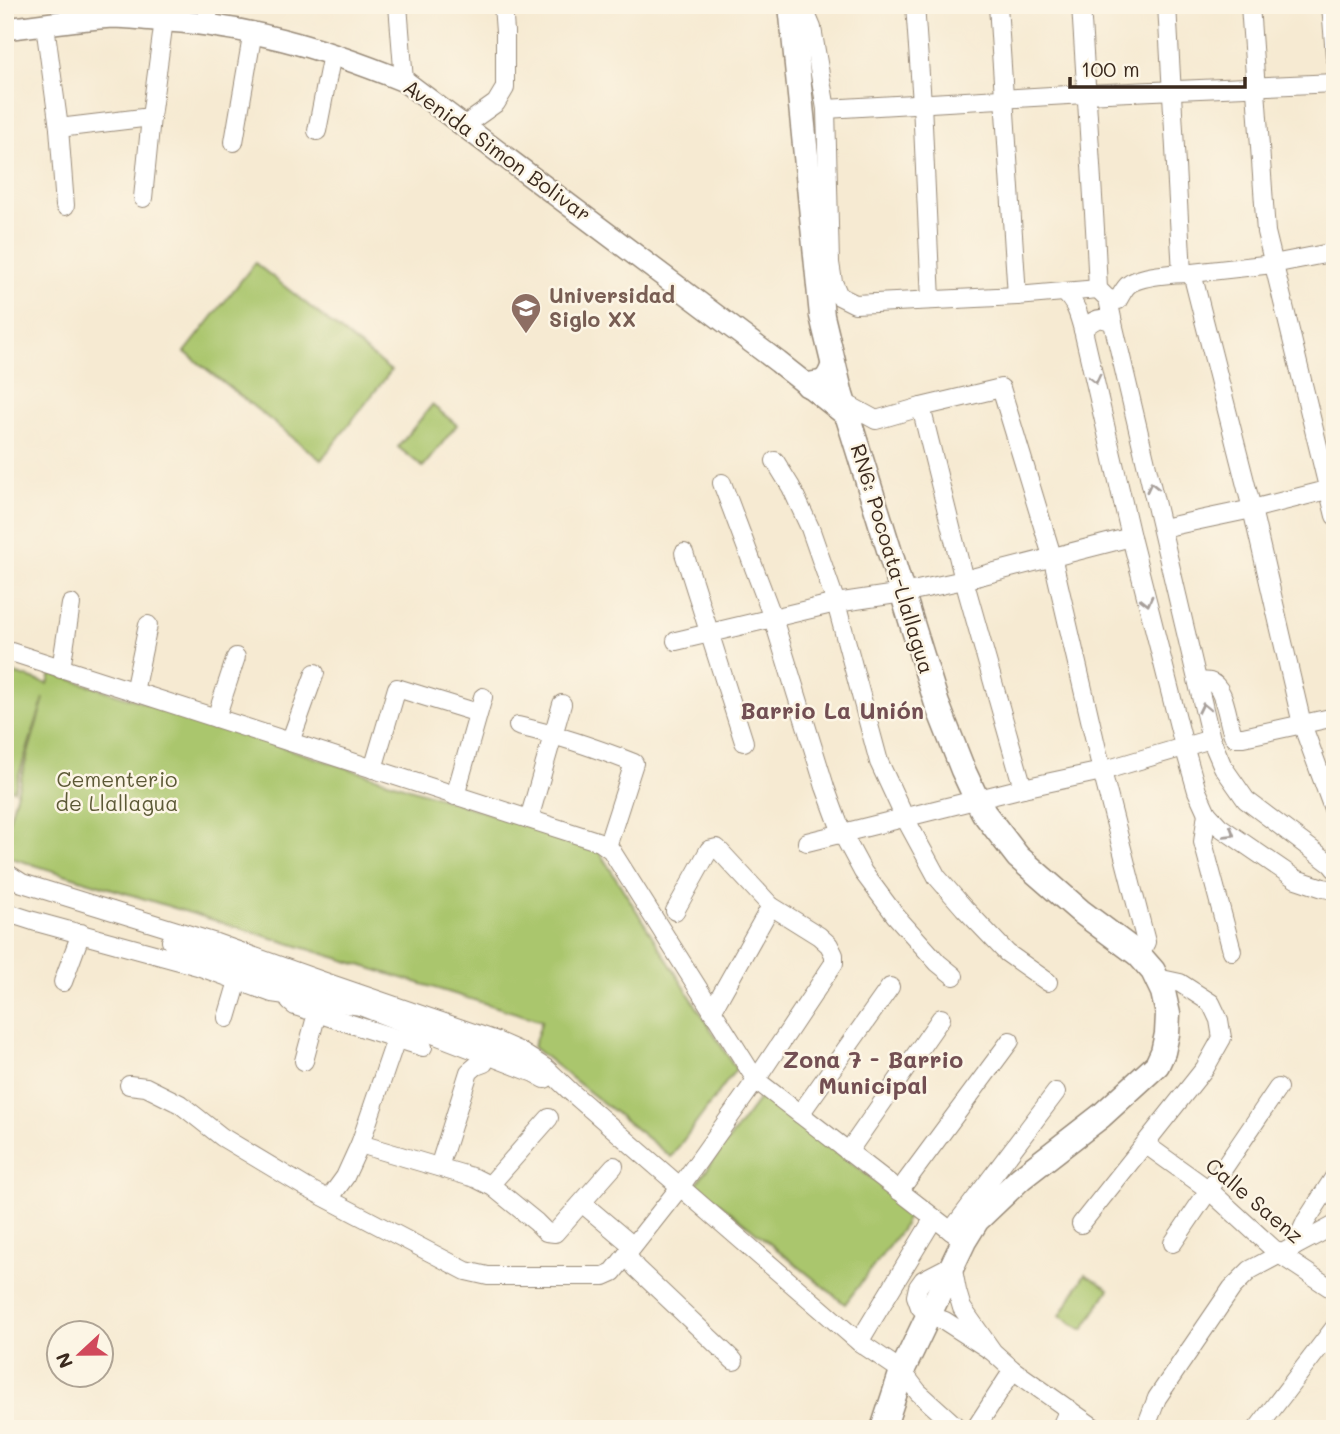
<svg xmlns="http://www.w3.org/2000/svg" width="1340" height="1434" font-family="Mali,sans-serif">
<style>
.green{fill:#aac66d;stroke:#727846;stroke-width:2}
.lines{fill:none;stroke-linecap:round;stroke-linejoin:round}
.minor-casing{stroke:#988a78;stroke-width:20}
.major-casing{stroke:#988a78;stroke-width:24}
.highway-casing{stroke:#988a78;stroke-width:27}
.minor{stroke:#fff;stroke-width:18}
.major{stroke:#fff;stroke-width:21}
.highway{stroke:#fff;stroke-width:24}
.oneway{stroke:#a79f9a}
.labels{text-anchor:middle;stroke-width:5;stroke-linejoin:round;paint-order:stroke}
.street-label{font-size:21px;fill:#3b2a1e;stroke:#fcf5e5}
.education-label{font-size:21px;font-weight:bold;fill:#785e54;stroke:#fcf5e5;text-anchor:start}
.park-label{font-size:21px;fill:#5c5936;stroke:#fcf5e5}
.neighbourhood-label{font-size:23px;font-weight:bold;fill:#734f53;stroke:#fcf5e5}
</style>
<rect width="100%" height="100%" fill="#fcf5e5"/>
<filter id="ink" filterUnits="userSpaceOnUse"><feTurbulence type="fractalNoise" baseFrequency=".0143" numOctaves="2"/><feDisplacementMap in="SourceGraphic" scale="14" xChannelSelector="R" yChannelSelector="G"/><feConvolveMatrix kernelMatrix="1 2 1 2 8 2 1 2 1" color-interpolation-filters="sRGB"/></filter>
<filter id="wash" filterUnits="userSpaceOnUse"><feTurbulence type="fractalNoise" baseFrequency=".00686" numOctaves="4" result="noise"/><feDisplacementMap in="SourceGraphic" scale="28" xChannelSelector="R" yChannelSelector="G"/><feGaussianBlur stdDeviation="1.57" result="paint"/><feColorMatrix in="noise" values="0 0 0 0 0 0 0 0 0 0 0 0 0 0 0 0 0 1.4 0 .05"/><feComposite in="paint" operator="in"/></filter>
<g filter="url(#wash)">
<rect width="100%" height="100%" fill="#f6ead2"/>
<!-- green -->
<g class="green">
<polygon points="255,263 391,371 321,460 185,352"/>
<polygon points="432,405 457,425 423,467 398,447"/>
<polygon points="5,670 48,684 51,673 597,848 736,1069 671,1157 533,1047 542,1021 5,856 5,834 44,698 14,790 5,787"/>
<polygon points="762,1095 912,1209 901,1230 845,1304 696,1184"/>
<polygon points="1085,1274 1109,1289 1083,1330 1060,1316"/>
</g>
</g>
<g filter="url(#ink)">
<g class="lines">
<!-- minor casing -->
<g class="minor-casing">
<g id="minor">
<polyline points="207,5 209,24"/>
<polyline points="398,5 404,81"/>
<polyline points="800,5 804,9 812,28 826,109 830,263 833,282 839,296 855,304 1017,296 1098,289"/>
<polyline points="915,5 922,103 931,300"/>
<polyline points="998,5 1017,296"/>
<polyline points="1081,5 1095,229 1098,289 1108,299 1113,323"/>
<polyline points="1167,5 1182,273"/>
<polyline points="1250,5 1266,232 1335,516"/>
<polyline points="1331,5 1335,57"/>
<polyline points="45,25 59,128 65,206"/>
<polyline points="826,109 1085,94 1335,83"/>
<polyline points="465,125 496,103 505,88 505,32 503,5"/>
<polyline points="59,128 151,117"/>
<polyline points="317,131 332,54"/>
<polyline points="234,142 253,31"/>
<polyline points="143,198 151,117 164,20"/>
<polyline points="1192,273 1252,509 1302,724 1335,814"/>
<path d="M1064,292C1076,303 1079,315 1083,330"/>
<path d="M1108,299L1118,300C1121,295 1124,289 1127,286C1138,275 1177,273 1192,273L1273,264L1335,252"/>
<polyline points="843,402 876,420 921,407 1001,388 1052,556 1102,771 1146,942 1139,955"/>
<polyline points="921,407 964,580 1023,788"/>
<polyline points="775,461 791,487 810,528 836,603 879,762 905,818 937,877 964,908 1007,953 1048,982"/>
<polyline points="722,483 773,618 825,787 842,833 863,872 895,915 938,963 954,976"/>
<polyline points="1162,528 1252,509 1335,488"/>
<polyline points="684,553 744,742"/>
<polyline points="676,641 836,603 903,593 964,580 1131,537"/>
<polyline points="5,650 600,842 611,850 756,1080 964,1241"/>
<polyline points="61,669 71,604"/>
<path d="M1198,682C1202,682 1206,681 1210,682C1226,686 1227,723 1234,737H1243L1335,717"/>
<polyline points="134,692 148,625"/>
<polyline points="216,718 236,657"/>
<path d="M518,726C558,735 596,748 634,763L607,847"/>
<polyline points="290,742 315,673"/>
<polyline points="373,769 397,688 478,713"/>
<polyline points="455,796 483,697"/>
<polyline points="1207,813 1203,842 1232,951"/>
<polyline points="529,819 562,704"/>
<polyline points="807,842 1023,788 1102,771 1211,739"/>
<path d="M1335,869L1331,864L1246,800L1223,767L1211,739L1113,323C1101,314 1092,320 1083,330L1131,537L1184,746L1197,791L1207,813L1220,827L1296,879L1323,888L1335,890"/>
<polyline points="5,870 8,874 22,883 213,942 325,982 494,1040 519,1051 547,1069 571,1092 859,1342 902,1371 918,1392 959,1429"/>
<polyline points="5,912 33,921 198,966 272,993 361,1006"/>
<polyline points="171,941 188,947 268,980 295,983 317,990"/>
<polyline points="63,982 81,933"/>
<polyline points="290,1002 295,1006 423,1047"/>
<polyline points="363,1007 534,1073 545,1079"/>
<polyline points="712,1011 771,906"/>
<polyline points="227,1018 238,981"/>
<polyline points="304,1061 317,1013"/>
<polyline points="129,1085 146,1087 180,1104 222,1137 307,1188 466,1271 488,1276 604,1276 613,1272 680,1187 756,1080 834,963 834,955 829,945 819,936 771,906 717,848 709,850 675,911"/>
<polyline points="800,1114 890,987"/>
<polyline points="360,1144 475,1178 493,1187 536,1222 546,1232 555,1233 614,1166"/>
<polyline points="1145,1144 1209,1190 1279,1254 1335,1291"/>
<polyline points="848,1152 941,1018"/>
<polyline points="439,1167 469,1072 476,1066 484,1063"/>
<polyline points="490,1185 549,1118"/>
<polyline points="899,1191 1010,1041"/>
<polyline points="329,1199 345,1177 360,1144 396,1039"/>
<polyline points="582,1203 633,1246"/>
<polyline points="1081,1224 1205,1068 1222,1038 1219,1020 1211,1003 1180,983 1157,978"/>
<polyline points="951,1231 1056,1092"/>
<polyline points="1173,1243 1278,1088"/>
<polyline points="1294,1247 1306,1221 1335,1176"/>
<polyline points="627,1255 636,1268 734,1361"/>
<polyline points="859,1342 934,1218"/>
<polyline points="993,1352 962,1308 957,1291 952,1265 923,1280 918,1287 916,1296 920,1307 928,1315 945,1321 993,1352 1013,1370 1096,1429"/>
<polyline points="975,1429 1013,1370"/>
<polyline points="1060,1429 1069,1409"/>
<polyline points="1145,1429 1157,1398 1232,1288 1250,1270 1335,1225"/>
<polyline points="1257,1429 1335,1327"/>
</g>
</g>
<!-- major casing -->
<g class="major-casing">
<path id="major" d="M5,29C41,25 77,19 112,17C126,17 141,19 155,20C246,25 320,47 404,81L778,362L849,418"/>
</g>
<!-- highway casing -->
<g class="highway-casing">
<g id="highway">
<polyline points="791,5 822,316 841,395 937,704 963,770 977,800 984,813 1018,857 1080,911 1139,955 1153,971 1163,992 1168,1014 1167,1034 1163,1052 1157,1065 1101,1116 1021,1178 977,1220 964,1241 902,1371 883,1429"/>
<path d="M808,385C823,383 827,383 833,367"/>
</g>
</g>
<!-- minor -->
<use href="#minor" class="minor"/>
<!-- major -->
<use href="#major" class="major"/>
<!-- highway -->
<use href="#highway" class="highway"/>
</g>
<!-- one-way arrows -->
<defs><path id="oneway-chevron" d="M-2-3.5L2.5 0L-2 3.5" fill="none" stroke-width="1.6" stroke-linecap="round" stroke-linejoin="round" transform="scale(1.75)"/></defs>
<g class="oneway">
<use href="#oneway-chevron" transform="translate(1095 379) rotate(77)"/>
<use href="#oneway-chevron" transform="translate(1152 487) rotate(-103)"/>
<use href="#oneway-chevron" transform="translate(1147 601) rotate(76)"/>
<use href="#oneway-chevron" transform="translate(1204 708) rotate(-102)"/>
<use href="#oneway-chevron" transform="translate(1230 833) rotate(32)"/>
</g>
</g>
<!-- icons -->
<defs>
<g id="university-pin" transform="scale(1.575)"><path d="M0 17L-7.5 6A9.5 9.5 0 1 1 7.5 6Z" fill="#8d6e63" stroke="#fcf5e5"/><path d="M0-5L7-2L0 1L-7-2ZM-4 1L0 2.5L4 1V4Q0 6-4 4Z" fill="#fff"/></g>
</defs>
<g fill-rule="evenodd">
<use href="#university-pin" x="526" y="308"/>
</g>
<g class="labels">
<!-- street labels -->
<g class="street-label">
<text transform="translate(497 151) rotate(36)" y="7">Avenida Simon Bolivar</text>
<text transform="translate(892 559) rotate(73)" y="7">RN6: Pocoata-Llallagua</text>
<text transform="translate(1254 1201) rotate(40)" y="7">Calle Saenz</text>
</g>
<!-- education labels -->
<g class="education-label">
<text x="549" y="303">Universidad<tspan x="549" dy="24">Siglo XX</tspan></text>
</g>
<!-- park labels -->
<g class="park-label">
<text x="117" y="787">Cementerio<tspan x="117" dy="24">de Llallagua</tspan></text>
</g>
<!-- neighbourhood labels -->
<g class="neighbourhood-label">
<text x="832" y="719">Barrio La Unión</text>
<text x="873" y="1068">Zona 7 - Barrio<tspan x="873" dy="26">Municipal</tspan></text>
</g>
</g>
<!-- margin -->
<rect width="1340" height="1434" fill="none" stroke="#fcf5e5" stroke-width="28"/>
<!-- north arrow -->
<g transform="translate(80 1354) rotate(248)"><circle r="33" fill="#fcf5e5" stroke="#afa495" stroke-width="2"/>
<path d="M0-5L12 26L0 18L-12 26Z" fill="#d1495b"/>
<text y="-10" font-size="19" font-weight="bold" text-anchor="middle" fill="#3b2a1e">N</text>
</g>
<!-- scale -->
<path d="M1070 77v10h175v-10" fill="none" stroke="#3b2a1e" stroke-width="3.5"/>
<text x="1081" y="77" font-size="21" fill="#3b2a1e" stroke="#fcf5e5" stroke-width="5" paint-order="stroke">100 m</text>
</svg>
